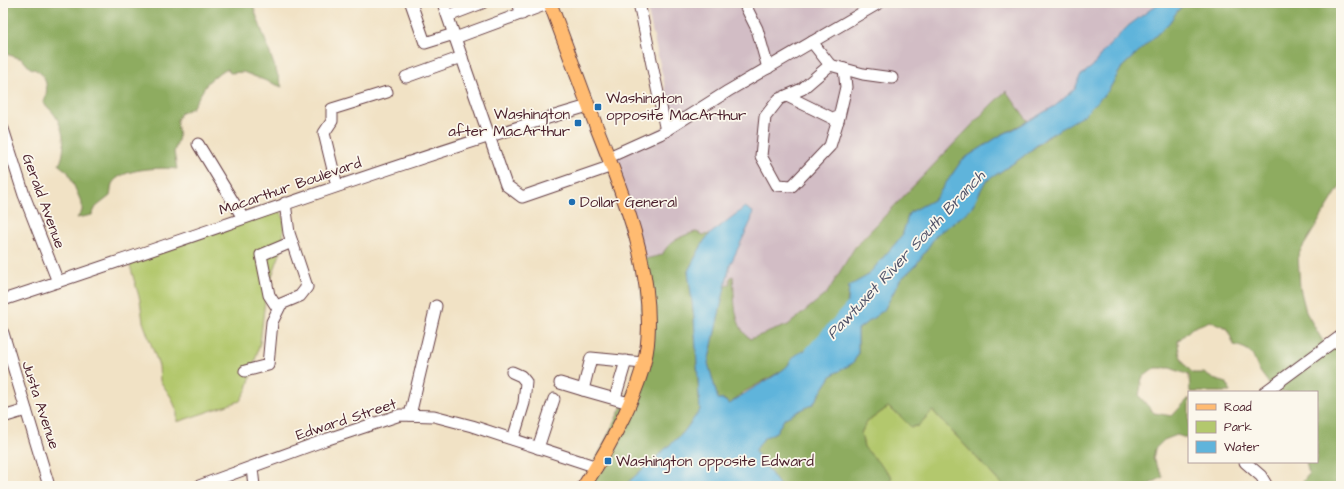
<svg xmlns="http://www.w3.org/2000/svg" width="1344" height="489" font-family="'Architects Daughter',sans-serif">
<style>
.industrial{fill:#d2bdc5}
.green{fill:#b3c86d;stroke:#7e744c}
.forest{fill:#8eac60;stroke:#6c6646}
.water{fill:#5fb4db;stroke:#546a83}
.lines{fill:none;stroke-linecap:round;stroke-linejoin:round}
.river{stroke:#5fb4db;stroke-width:19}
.minor-casing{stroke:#633c42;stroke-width:13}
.major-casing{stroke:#633c42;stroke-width:15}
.minor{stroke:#fff;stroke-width:11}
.major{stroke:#ffbb71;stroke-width:13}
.poi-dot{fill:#1f6fb2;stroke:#fbf7ec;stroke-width:1.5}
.labels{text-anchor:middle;stroke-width:3.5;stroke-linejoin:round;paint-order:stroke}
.poi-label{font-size:15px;fill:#4a1f2b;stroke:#fbf7ec;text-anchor:start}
.street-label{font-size:15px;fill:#4a1f2b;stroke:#fbf7ec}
.water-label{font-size:16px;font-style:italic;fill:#515369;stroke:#fbf7ec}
</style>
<rect width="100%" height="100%" fill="#fbf7ec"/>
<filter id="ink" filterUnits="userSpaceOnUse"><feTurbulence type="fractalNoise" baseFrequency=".025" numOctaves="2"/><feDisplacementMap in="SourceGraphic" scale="8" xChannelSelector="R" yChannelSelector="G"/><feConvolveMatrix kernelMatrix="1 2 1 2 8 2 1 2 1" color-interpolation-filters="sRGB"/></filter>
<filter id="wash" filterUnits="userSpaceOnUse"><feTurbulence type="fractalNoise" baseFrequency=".012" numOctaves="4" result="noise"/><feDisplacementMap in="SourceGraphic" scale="16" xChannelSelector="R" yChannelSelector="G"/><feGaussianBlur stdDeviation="0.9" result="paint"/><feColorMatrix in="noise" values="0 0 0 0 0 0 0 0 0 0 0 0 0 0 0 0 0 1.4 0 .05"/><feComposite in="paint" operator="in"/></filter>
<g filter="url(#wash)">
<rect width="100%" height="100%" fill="#f1e2c5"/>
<!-- industrial -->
<polygon class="industrial" points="646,3 1159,3 1127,26 1102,53 1093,66 1081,76 1075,89 1055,106 1028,121 1006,91 855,246 827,293 788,325 750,339 743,333 736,315 733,276 730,278 730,284 725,286 730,265 751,221 745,207 710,234 704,235 696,232 662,255 641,260 614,154 673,122"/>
<!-- green -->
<g class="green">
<polygon points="278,205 284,219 283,246 266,292 260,343 247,389 240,401 177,422 177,411 171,397 160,381 159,366 143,322 140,300 128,259"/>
<polygon points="888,407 900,416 911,427 918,426 932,411 934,412 1003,486 886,486 892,477 864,447 861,433 866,423"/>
</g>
<!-- forest -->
<g class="forest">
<path d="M3,3H252L282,87L243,72L230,73L228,69L220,72L208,82L192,108L181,113L177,120L179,137L174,152L177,169C162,167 120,168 112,184C111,187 111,193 110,196L96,207L92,215L77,218L82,211V204L68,172L59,165C67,151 64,127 54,114C51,110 47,106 43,103C50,90 47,71 30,68L22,59L6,54L5,46L6,39L3,30Z"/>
<path d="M1187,3H1285L1313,6L1324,3H1341V36L1339,40L1341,44V185L1298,255L1300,288L1306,312L1325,345L1338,341L1341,345V486H1299L1309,474L1306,462H1317V392H1265L1270,386C1267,380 1262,375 1259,370C1251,354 1254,350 1234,345L1227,328L1210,321L1192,328L1178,341C1178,356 1183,364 1193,373H1204L1213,379L1227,383L1230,392H1190L1189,375L1170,368H1155L1142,378L1139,396L1154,413L1172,416L1189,398V439L1177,435L1164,440L1155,449L1153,459L1163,477L1146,486H1003L934,412L932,411L918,426L911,427L900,416L888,407L866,423L861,433L864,447L892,477L886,486H780L755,451L764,438L776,432L785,418L813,404L832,375L853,363L858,354V329L884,310L900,280L916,265L937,234L961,217L971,207L985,182L1021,158L1108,91L1122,67L1169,23L1178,10Z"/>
<path d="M1006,91L1028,121L1001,135L962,160L935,199L909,213L902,236L867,276L849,287L846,313L841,327L834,334L816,346L795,356L785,369L742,393L730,404L723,399H718L708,363L725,286L730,284V278L733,276C735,297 732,324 750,339L788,325L827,293L855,247L992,104Z"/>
<path d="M696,232L704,235L710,234L704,241L688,271L694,318L700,410L683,433L624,486H583L643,363L641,260L662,255C668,242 682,235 696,232Z"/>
</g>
<!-- water -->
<g class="water">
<path d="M1159,3H1187L1178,10L1169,23L1122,67L1108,91L1084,115L1047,137L1021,158L985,182L972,207L961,217L937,234L916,265L900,280L884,310L858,329V354L853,363L832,375L813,404L785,418L776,432L764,438L755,451L780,486H624L683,433L700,410L694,318L688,271L704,241L710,234L745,207L753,212L751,221L730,265L708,363L718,399H722L730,404C747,390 767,382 784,369C789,366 791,359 796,355C810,346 833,342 842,325C848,314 848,299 849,286L867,276L902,236L909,213L935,199L962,160L1001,135L1014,129L1055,106L1075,89L1080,76L1093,66L1102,53L1128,26Z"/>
<polygon points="1285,3 1324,3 1313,6"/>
</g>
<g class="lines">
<!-- river -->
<polyline class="river" points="814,354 859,304"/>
</g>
</g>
<g filter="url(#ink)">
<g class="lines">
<!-- minor casing -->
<g class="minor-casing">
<g id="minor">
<polyline points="411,3 425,43 454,34"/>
<polyline points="443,3 506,185 522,197 612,166"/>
<polyline points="518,3 522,14"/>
<polyline points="639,3 666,131"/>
<polyline points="744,3 757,29 768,68"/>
<polyline points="448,16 482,3"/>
<polyline points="455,38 550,3"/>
<polyline points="812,42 830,65 863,74 892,78"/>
<polyline points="830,65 802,89 779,99 765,117 761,156 777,185 792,186 830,146 839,117 846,87 844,69"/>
<polyline points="406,77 462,57"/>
<polyline points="787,96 838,121"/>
<polyline points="3,129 24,195 58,282"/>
<polyline points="198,144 243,218"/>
<polyline points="609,157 660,134 728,91 879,3"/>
<polyline points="337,186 324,133 332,121 332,109 387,92"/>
<path d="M3,300C199,236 391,164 588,106"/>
<polyline points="278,309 269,295 261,255 292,242"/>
<polyline points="3,333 49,486"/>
<polyline points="245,371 268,365 272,322 281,304 300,296 307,287 289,233 285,203"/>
<polyline points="512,372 521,376 526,382 524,403 513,439"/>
<polyline points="560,383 583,390"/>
<polyline points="1265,392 1341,336"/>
<polyline points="615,398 626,361"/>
<polyline points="629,403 583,390 591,358 643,363"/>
<polyline points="410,415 436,306"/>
<polyline points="3,417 26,410"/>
<polyline points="538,448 554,399"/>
<polyline points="1245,462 1261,476 1267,486"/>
<polyline points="252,468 254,486"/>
<polyline points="199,486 328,439 400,415 434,416 472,426 597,467"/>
</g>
</g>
<!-- major casing -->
<g class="major-casing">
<path id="major" d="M550,3C563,37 575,71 588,105C616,179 653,256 648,337C646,383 609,448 584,486"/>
</g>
<!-- minor -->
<use href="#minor" class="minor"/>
<!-- major -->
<use href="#major" class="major"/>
</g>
</g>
<!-- markers -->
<g class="poi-dot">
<rect x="594" y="103" width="8" height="8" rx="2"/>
<rect x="574" y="119" width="8" height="8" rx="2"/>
<circle cx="572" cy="202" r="4"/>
<rect x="604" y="457" width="8" height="8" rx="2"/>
</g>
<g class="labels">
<!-- poi labels -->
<g class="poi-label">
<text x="606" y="103">Washington<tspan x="606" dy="17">opposite MacArthur</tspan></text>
<text x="570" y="119" text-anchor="end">Washington<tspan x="570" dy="17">after MacArthur</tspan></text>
<text x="580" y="207">Dollar General</text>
<text x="616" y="466">Washington opposite Edward</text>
</g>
<!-- street labels -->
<g class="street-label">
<text transform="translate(290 186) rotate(-19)" y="5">Macarthur Boulevard</text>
<text transform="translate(44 201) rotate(70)" y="5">Gerald Avenue</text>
<text transform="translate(41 405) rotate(72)" y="5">Justa Avenue</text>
<text transform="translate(346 419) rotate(-18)" y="5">Edward Street</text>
</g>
<!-- water labels -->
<g class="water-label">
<text transform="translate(905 254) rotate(-47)" y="6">Pawtuxet River South Branch</text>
</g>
</g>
<!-- margin -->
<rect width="1344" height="489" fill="none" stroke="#fbf7ec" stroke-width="16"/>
<!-- legend -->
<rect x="1188" y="391" width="130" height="72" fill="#fbf7ec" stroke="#b4a19f"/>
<rect x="1196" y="404" width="20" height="6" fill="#ffbb71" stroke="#b4a19f"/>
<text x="1224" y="411" font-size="12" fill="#4a1f2b">Road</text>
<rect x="1196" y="421" width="20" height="12" fill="#b3c86d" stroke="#b4a19f"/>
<text x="1224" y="431" font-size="12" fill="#4a1f2b">Park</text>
<rect x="1196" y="441" width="20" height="12" fill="#5fb4db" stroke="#b4a19f"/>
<text x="1224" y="451" font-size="12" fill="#4a1f2b">Water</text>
</svg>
